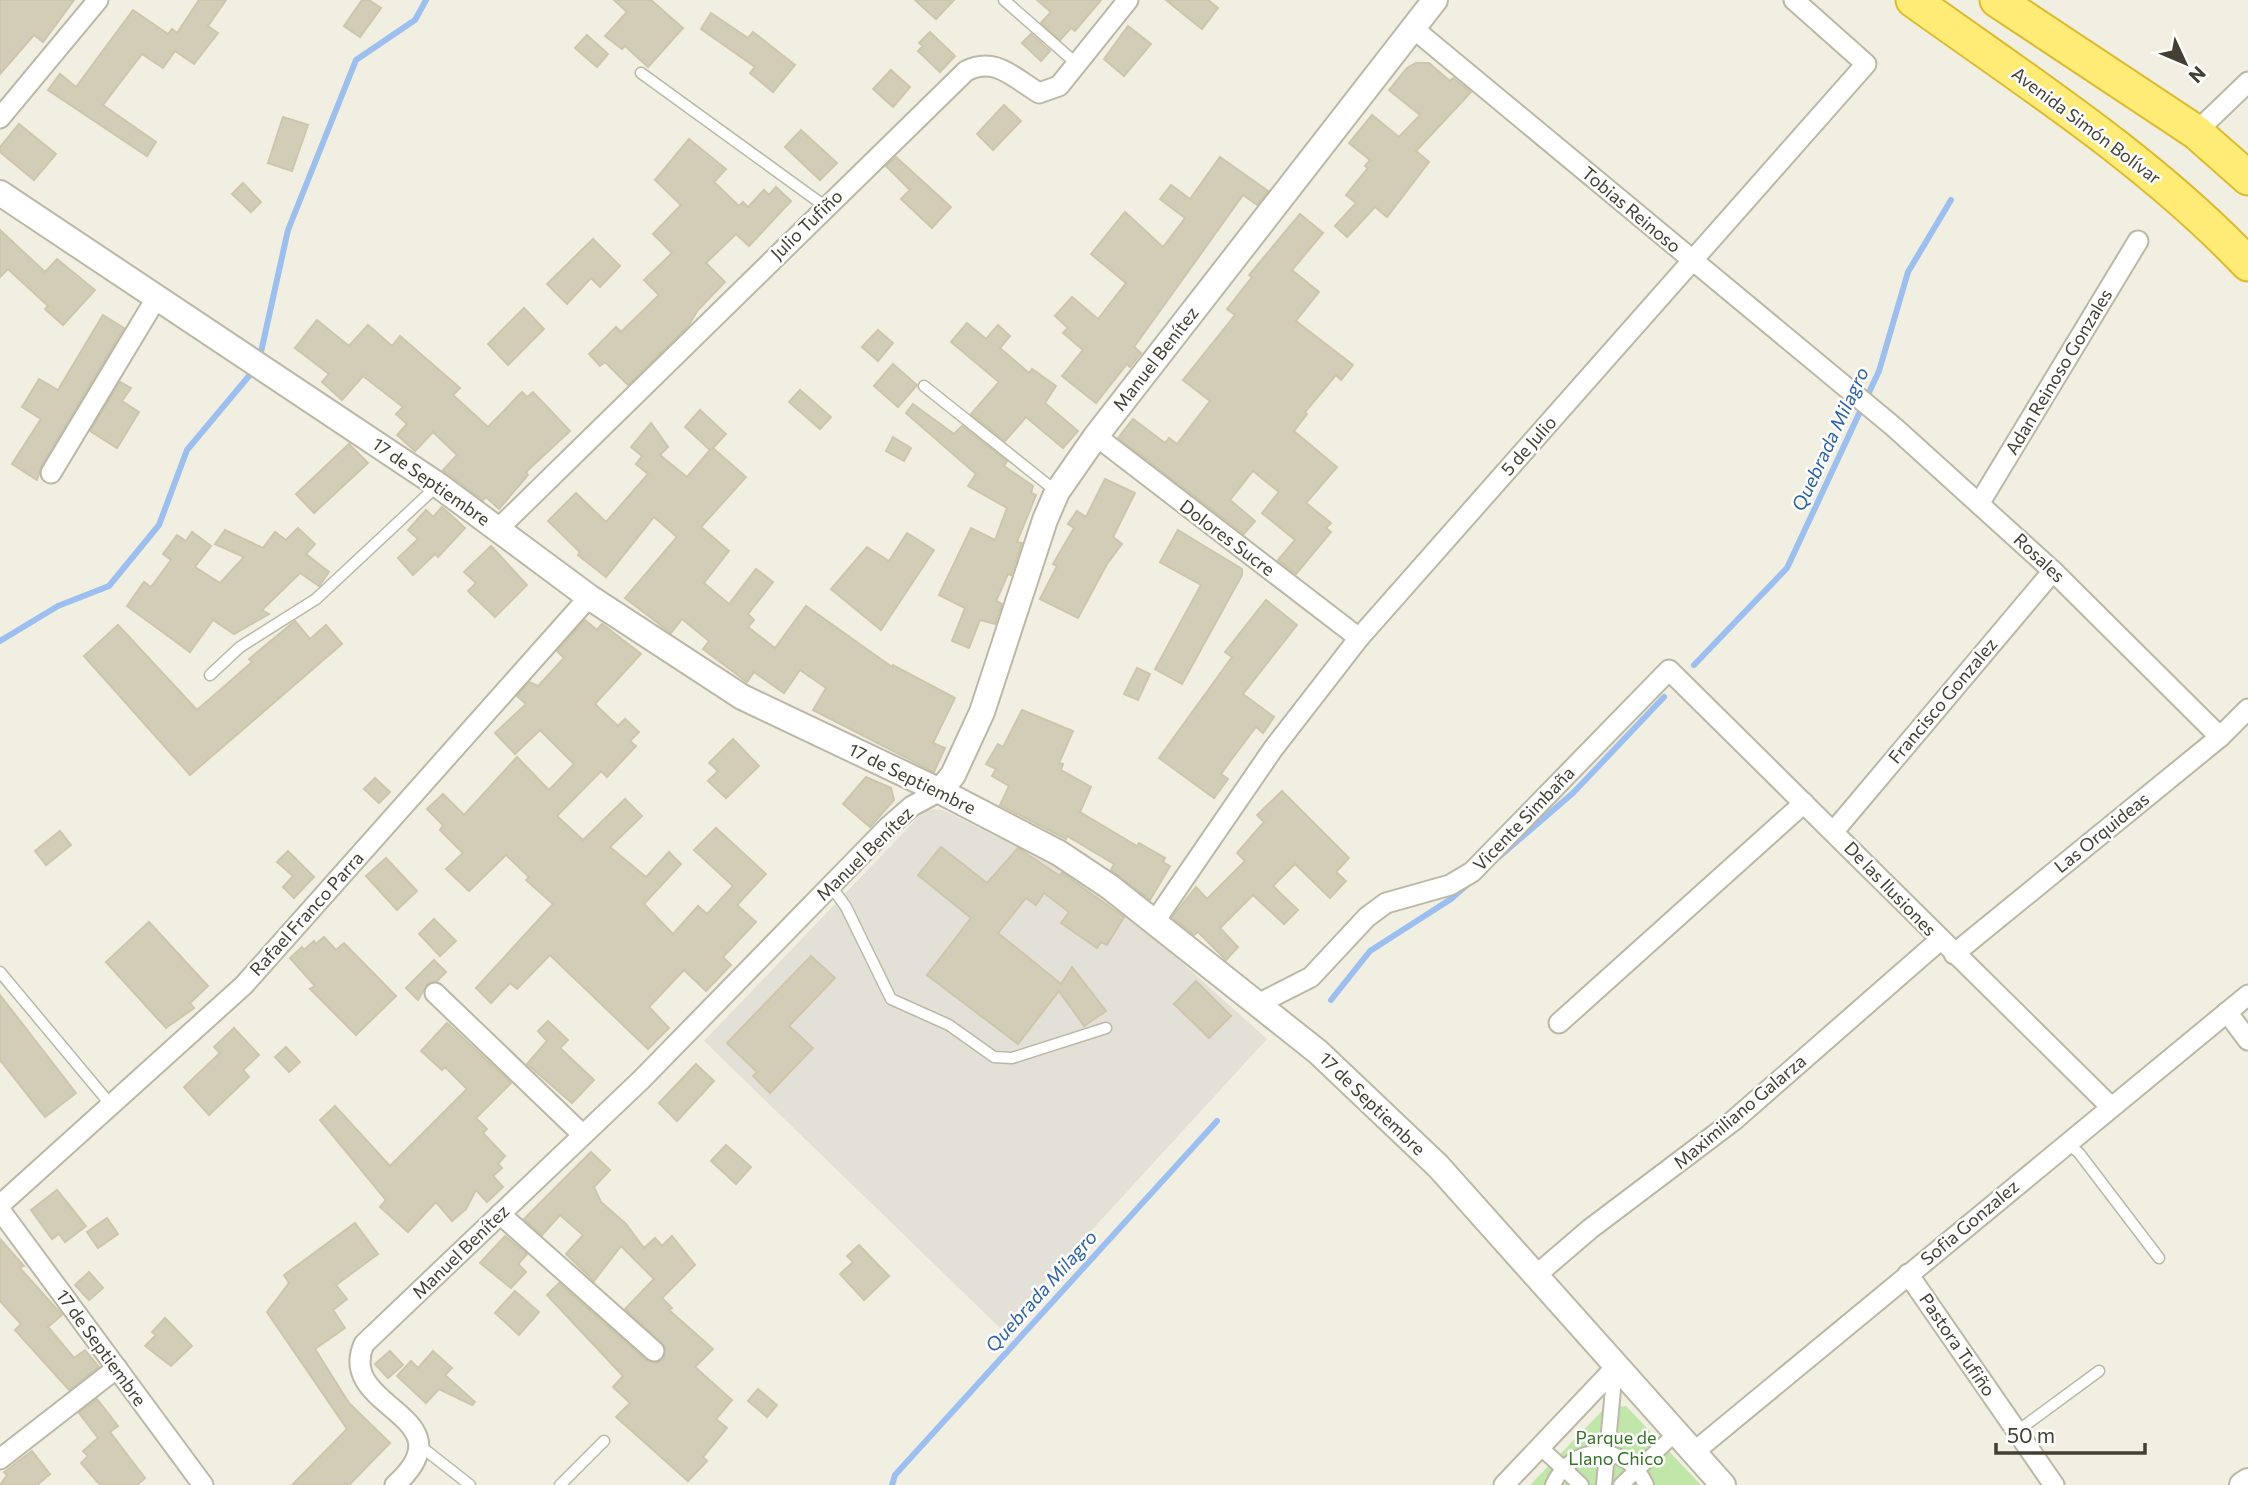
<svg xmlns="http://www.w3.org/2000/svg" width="2248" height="1485" font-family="Commissioner,sans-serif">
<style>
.industrial{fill:#e3e0d7}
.green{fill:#c0e6aa}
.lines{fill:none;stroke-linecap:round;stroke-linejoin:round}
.stream{stroke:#9cbff0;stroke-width:6}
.building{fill:#d2cdb7;stroke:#cdc6ab;stroke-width:2}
.service-casing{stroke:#bcb8a5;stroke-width:13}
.pedestrian-casing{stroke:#bcb8a5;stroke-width:18}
.minor-casing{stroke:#bcb8a5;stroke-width:23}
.tertiary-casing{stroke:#bcb8a5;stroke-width:28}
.trunk-casing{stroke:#ddbb30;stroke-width:37}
.service{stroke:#fff;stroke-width:10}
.pedestrian{stroke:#fff;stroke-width:14}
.minor{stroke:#fff;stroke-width:19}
.tertiary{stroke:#fff;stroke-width:24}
.trunk{stroke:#feec77;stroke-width:33}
.labels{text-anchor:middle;stroke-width:5;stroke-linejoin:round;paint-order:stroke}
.street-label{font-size:18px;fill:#423f33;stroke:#fff}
.park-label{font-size:18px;fill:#367327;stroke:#fff}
.water-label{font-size:19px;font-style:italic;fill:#2d61ad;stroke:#fff}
</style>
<rect width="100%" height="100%" fill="#f1efe2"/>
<!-- industrial -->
<polygon class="industrial" points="926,809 943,810 1063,870 1146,930 1267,1039 1001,1329 704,1041"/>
<!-- green -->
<polygon class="green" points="1626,1406 1701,1485 1530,1485 1605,1408"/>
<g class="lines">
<!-- stream -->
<g class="stream">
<polyline points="259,361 288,230 356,60 415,20 426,0"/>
<polyline points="0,641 58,606 109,586 159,525 187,450 254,370"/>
<polyline points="1694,665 1787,568 1879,371 1908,272 1951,200"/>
<polyline points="1500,856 1573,793 1664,697"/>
<polyline points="1331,1000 1370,951 1451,899 1468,884"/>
<polyline points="892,1485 895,1475 1217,1121"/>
</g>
</g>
<!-- building -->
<g class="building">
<polygon points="0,0 74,0 43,42 34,35 0,74"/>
<polygon points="199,0 226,0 208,26 218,33 194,64 175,51 163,68 142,54 103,105 156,142 147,156 48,90 60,74 76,87 133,10 168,34 172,29 177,33"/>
<polygon points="362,0 369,0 381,8 360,37 344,26"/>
<polygon points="614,0 651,0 683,28 648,67 625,46 622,49 605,36 627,12"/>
<polygon points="915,0 954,0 936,19"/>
<polygon points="1037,0 1101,0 1075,31 1071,28 1060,40 1041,23 1051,12"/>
<polygon points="1166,0 1208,0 1218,8 1202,29"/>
<polygon points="711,13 748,38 753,32 795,65 773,92 750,73 755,67 701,29"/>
<polygon points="1128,26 1151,44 1124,76 1104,59"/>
<polygon points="930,32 955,56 940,72 918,51 923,46 919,43"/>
<polygon points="1031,34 1050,51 1041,61 1022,43"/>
<polygon points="587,35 608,54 597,67 575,48"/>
<polygon points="1416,63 1429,63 1450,81 1453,78 1471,92 1416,151 1429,162 1387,217 1375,207 1347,237 1335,226 1356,203 1346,195 1368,168 1365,166 1370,160 1349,143 1372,115 1399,137 1420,115 1389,90 1407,68"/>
<polygon points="891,70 910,87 893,107 873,89"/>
<polygon points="1004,105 1021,121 993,150 977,134"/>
<polygon points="283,117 308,125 292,171 268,163"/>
<polygon points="19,124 56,154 34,180 0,152 0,147"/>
<polygon points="801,130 837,163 820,180 785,147"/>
<polygon points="689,139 726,169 714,182 739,206 743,202 748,207 764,190 769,195 776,187 791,201 749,246 736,234 706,263 725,282 698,310 688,326 628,385 605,362 600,366 589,354 616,327 621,332 659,295 644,280 672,253 653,234 681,205 655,180"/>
<polygon points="896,157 951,207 932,228 901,199 910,190 886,166"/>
<polygon points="1220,157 1268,191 1257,205 1243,195 1134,347 1141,353 1130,367 1127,364 1096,403 1062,376 1083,350 1063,333 1068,328 1055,316 1072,297 1098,319 1126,283 1091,254 1125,212 1163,247 1185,218 1160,199 1171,185 1190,199"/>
<polygon points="243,183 261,202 251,212 232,194"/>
<polygon points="1300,214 1323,233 1292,270 1319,292 1296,321 1353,365 1341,380 1336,375 1305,412 1307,414 1294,431 1337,467 1306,503 1331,523 1326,528 1331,532 1296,574 1278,560 1295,540 1262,513 1279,492 1253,471 1230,500 1255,521 1244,534 1118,438 1133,419 1165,443 1169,438 1177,444 1210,401 1183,380 1235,315 1227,309 1252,277 1249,275"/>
<polygon points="0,230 45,272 57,259 95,290 63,325 45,309 48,306 8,269 0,277"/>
<polygon points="593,239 620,266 600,287 591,278 567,304 547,284"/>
<polygon points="524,308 544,329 508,365 488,344"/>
<polygon points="103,315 124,328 41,467 37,480 12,464 41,419 22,407 39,379 58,390"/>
<polygon points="317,320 349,346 368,325 392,346 400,336 460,388 453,395 488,427 522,392 527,397 533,392 570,431 526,472 528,475 499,509 486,497 483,500 443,470 457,455 433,432 415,451 397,435 407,424 396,414 403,407 363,376 342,400 322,382 329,374 295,348"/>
<polygon points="967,323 986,339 998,325 1010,336 1000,348 1029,373 1032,369 1056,386 1045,403 1078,431 1063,448 1026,417 1005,441 971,414 999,382 951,342"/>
<polygon points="878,330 893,343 878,361 862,347"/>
<polygon points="893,364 917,385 898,407 874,386"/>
<polygon points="120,382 131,388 122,401 139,412 117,448 90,431"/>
<polygon points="800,390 831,417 820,429 789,402"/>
<polygon points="913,404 954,434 962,426 1007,461 1004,466 1033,486 1031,493 1036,495 1017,542 1022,543 1011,575 1008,574 996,601 1002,604 995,624 980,620 969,648 952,641 965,608 939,595 971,528 995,540 1007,508 968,486 976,474 906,413"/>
<polygon points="700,410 726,434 713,448 746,477 701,527 729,551 704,583 729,604 756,569 773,582 748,614 754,620 748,627 775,648 806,606 892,667 893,665 955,698 933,743 945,748 934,772 813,710 826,688 800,670 784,693 754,672 747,682 703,649 709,641 682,619 671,633 625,598 677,537 654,517 606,577 578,555 580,552 548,521 576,493 606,522 648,474 636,464 642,456 631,447 651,423 668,447 660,455 687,477 710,450 685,427"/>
<polygon points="893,437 911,448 904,461 886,451"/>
<polygon points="349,444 368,463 314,513 296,494"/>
<polygon points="1105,479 1135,493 1113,537 1122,544 1107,564 1078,618 1040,599 1057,566 1053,564 1074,528 1068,524 1077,511 1086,517"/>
<polygon points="442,507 465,528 438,557 435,554 413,575 398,558 418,539 408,530 426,510 433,517"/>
<polygon points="298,528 315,544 306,554 329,572 319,586 300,573 262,610 269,614 234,634 213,620 190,652 127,606 144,582 151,587 171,560 163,554 177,535 186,541 192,532 211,546 195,567 220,583 244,557 215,544 225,530 263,548 275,532 286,540"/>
<polygon points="1178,530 1242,569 1242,575 1182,684 1155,669 1201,585 1160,562"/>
<polygon points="907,533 934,550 881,630 831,589 867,547 889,561"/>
<polygon points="491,546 527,585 495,617 468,591 476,583 464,572"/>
<polygon points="1266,600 1297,625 1243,694 1274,717 1263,733 1256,727 1231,760 1221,774 1228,779 1214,798 1159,758 1232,657 1225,652"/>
<polygon points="585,620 597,630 602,624 641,654 595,704 618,726 625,719 639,732 630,741 636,746 607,777 601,771 557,816 583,840 625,799 642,816 610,847 646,877 669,852 681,864 644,904 673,934 698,906 707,914 733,886 694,850 716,828 766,874 737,905 756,922 723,957 731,965 706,991 684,970 649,1007 669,1028 648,1049 550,955 517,989 510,983 491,1003 476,988 553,904 526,880 529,877 506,855 469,891 446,869 463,853 440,830 443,825 427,809 443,794 464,815 517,757 549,790 574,764 540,730 515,754 495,733 526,704 517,696 529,682 538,686 564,658 557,651"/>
<polygon points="295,621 310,639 326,625 342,644 190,775 84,656 118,625 197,710 252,662 249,659"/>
<polygon points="1137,668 1150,674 1138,700 1124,694"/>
<polygon points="1022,710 1073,731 1059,763 1063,764 1061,770 1091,787 1080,812 1137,846 1139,843 1165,858 1163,862 1170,866 1150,900 1111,870 1114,864 1067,836 1066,839 1000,805 1009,786 992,776 996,769 986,764 998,744 1003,747"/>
<polygon points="733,739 759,766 726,798 708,781 718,771 709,763"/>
<polygon points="866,777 891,788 894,800 870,827 843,804"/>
<polygon points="375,778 390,792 379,803 364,789"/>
<polygon points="1282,791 1349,858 1336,872 1346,881 1330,898 1295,864 1273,886 1298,910 1284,924 1253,895 1220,928 1238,947 1226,960 1198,932 1194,935 1172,917 1196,887 1207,899 1245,861 1237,853 1264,822 1257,815"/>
<polygon points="60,831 71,845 46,865 35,851"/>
<polygon points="941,847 987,883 1018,848 1060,876 1062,873 1124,917 1107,945 1101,942 1097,948 1061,923 1069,912 1044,893 1036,905 1026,898 998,933 1061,984 1072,967 1106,1011 1084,1026 1059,991 1018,1044 927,975 971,918 918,875"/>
<polygon points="288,851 314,877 294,898 283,887 293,876 277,862"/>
<polygon points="386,858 417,891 397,910 366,876"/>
<polygon points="434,919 456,941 440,956 419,934"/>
<polygon points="149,922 208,986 190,1003 194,1008 166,1028 106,962"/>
<polygon points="324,937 336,950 344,943 396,996 356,1035 310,989 315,986 290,958 302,947 304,950 314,941 316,944"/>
<polygon points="811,956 835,978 789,1026 813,1048 770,1093 753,1076 757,1072 727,1043"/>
<polygon points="434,960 446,972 437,981 427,984 418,1000 406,988"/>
<polygon points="1196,981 1231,1016 1209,1038 1174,1004"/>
<polygon points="0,995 76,1093 45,1117 0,1060"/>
<polygon points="548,1021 568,1040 560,1048 594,1080 572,1103 527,1064 547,1041 538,1031"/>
<polygon points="447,1023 511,1083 476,1118 487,1129 483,1133 505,1156 498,1164 502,1168 493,1176 503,1187 487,1202 476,1190 466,1209 452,1221 436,1202 408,1232 380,1207 386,1200 320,1120 335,1106 390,1166 467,1089 445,1067 442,1070 421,1051"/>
<polygon points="234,1028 259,1055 243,1070 249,1077 209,1115 184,1087 220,1053 214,1047"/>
<polygon points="286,1047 300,1062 289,1072 275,1057"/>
<polygon points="696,1064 714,1081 677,1121 659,1103"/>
<polygon points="726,1145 751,1167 736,1184 711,1161"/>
<polygon points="591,1152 610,1170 594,1187 601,1202 626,1224 644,1248 655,1238 662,1246 672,1236 695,1265 662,1298 672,1308 669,1310 713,1349 695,1367 732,1400 716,1419 727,1428 703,1457 707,1461 688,1481 616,1417 630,1403 613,1387 623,1376 547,1295 559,1283 646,1360 657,1363 664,1359 665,1347 625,1309 654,1279 621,1246 594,1281 566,1254 583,1235 560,1215 542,1235 524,1219"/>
<polygon points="57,1190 86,1226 65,1242 59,1234 52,1239 31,1210"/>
<polygon points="107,1218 118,1234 98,1248 87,1232"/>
<polygon points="355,1223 378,1254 336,1285 347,1299 333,1310 345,1328 315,1349 349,1403 390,1443 349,1485 292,1485 347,1429 267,1312 289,1283 284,1275"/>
<polygon points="505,1236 527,1254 518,1264 526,1272 511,1288 480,1263"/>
<polygon points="0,1239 24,1266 19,1267 62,1315 48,1327 74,1358 85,1350 99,1367 69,1390 15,1330 21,1324 0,1301"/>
<polygon points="859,1245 889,1276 864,1300 840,1274 853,1262 847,1256"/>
<polygon points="89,1272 103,1288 89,1300 75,1285"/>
<polygon points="515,1291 539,1312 519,1335 495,1313"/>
<polygon points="165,1318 192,1346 171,1366 145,1346 156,1335 152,1332"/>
<polygon points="390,1351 403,1365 388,1378 375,1364"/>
<polygon points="433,1351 452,1368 445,1375 475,1402 472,1405 439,1389 426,1403 397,1376 411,1361 418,1368"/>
<polygon points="758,1389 777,1405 767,1417 748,1401"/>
<polygon points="97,1399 118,1426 110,1432 145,1478 137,1485 100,1485 81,1463 88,1456 83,1451 98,1438 79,1413"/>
<polygon points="32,1451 50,1474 37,1485 0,1485 7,1475 4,1472"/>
</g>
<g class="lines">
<!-- service casing -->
<g class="service-casing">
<g id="service">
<polyline points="1004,0 1077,64"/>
<polyline points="641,73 826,207"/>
<polyline points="924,386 1057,492"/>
<polyline points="210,675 240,647 316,599 438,485"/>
<polyline points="831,886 846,907 891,999 949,1025 994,1057 1012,1058 1106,1028"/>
<polyline points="0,972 111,1105"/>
<polyline points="2067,1143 2079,1153 2159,1258"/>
<polyline points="2016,1432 2099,1371"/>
<polyline points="419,1445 470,1485"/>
<polyline points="560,1485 604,1441"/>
</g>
</g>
<!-- pedestrian casing -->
<g class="pedestrian-casing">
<g id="pedestrian">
<polyline points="1540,1447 1581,1485"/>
<path d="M1553,1485C1572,1442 1627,1442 1646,1485"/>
<polyline points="1604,1485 1615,1368"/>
<polyline points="1621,1485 1676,1433"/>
</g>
</g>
<!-- minor casing -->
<g class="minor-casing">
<g id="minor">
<polyline points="1414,29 1894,427 2053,571 2220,737"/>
<polyline points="0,118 98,0"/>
<polyline points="2196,132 2248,82"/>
<polyline points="1096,436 1359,638"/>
<polyline points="51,473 157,297"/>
<polyline points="1979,504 2138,241"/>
<path d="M497,530L966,71C995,56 1014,78 1039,93L1059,86L1128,0"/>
<polyline points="1834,831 2053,571"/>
<polyline points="1155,921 1273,749 1359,638 1866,64 1794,0"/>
<polyline points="1954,954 2220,737 2248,709"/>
<polyline points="435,993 583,1135"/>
<polyline points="1256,1005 1311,977 1367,917 1386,903 1450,885 1472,872 1669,670 2111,1107"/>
<polyline points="2227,1012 2248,1040"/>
<polyline points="1559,1023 1804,803"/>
<polyline points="0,1205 244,985 589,597"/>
<polyline points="0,1210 203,1485"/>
<polyline points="500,1214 654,1351"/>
<polyline points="1908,1274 2054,1485"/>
<polyline points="1534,1277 1590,1229 1733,1121 1940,940"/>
<polyline points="1694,1452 2248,995"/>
<polyline points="0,1459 117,1368"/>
<path d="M395,1485C472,1415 335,1409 364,1344L642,1079L888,827L912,806L940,791"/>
<polyline points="1504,1485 1615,1368"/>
</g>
</g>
<!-- tertiary casing -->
<g class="tertiary-casing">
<g id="tertiary">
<polyline points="0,193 438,485 589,597 742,697 940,791 1059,853 1110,887 1318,1052 1438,1166 1723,1485"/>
<polyline points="940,791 953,775 982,712 1045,520 1057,492 1096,436 1435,0"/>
<polyline points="2242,1485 2248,1481"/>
</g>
</g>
<!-- trunk casing -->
<g class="trunk-casing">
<g id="trunk">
<path d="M1913,0C2029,83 2150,161 2248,264"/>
<polyline points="1997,0 2196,132 2248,178"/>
</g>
</g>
<!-- service -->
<use href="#service" class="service"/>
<!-- pedestrian -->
<use href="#pedestrian" class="pedestrian"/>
<!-- minor -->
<use href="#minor" class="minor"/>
<!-- tertiary -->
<use href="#tertiary" class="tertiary"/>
<!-- trunk -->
<use href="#trunk" class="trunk"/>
</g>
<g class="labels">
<!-- street labels -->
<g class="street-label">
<text transform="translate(2086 126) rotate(37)" y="6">Avenida Simón Bolívar</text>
<text transform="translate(1631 210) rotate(40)" y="6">Tobias Reinoso</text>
<text transform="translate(807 225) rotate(-44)" y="6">Julio Tufiño</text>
<text transform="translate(1156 359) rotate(-52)" y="6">Manuel Benítez</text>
<text transform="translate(2059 372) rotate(-59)" y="6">Adan Reinoso Gonzales</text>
<text transform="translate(1529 446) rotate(-48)" y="6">5 de Julio</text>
<text transform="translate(431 482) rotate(35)" y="6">17 de Septiembre</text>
<text transform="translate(1227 538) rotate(37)" y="6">Dolores Sucre</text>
<text transform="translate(2039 558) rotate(43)" y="6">Rosales</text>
<text transform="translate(1943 701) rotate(-50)" y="6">Francisco Gonzalez</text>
<text transform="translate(912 779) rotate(26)" y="6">17 de Septiembre</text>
<text transform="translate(1524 819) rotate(-46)" y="6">Vicente Simbaña</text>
<text transform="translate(2102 833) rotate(-39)" y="6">Las Orquideas</text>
<text transform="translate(865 854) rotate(-44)" y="6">Manuel Benítez</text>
<text transform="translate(1890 889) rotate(46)" y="6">De las Ilusiones</text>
<text transform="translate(307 914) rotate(-48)" y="6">Rafael Franco Parra</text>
<text transform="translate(1372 1104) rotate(44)" y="6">17 de Septiembre</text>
<text transform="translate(1740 1112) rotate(-40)" y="6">Maximiliano Galarza</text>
<text transform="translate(1970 1223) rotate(-40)" y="6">Sofia Gonzalez</text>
<text transform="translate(461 1252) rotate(-44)" y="6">Manuel Benítez</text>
<text transform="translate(1957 1345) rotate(56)" y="6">Pastora Tufiño</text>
<text transform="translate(101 1348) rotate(54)" y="6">17 de Septiembre</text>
</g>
<!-- park labels -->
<g class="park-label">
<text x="1616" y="1444">Parque de<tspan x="1616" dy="21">Llano Chico</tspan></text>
</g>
<!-- water labels -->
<g class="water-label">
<text transform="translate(1830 439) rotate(-65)" y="7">Quebrada Milagro</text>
<text transform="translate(1041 1291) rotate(-48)" y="7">Quebrada Milagro</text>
</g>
</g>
<!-- north arrow -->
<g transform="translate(2185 63) rotate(134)" stroke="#ffffff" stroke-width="5" paint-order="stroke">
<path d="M0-5L12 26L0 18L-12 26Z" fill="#423f33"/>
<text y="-10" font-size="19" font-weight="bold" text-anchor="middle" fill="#423f33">N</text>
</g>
<!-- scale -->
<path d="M1996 1443v10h149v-10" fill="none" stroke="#423f33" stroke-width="3.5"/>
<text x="2007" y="1443" font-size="21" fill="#423f33" stroke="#ffffff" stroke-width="5" paint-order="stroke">50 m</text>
</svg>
